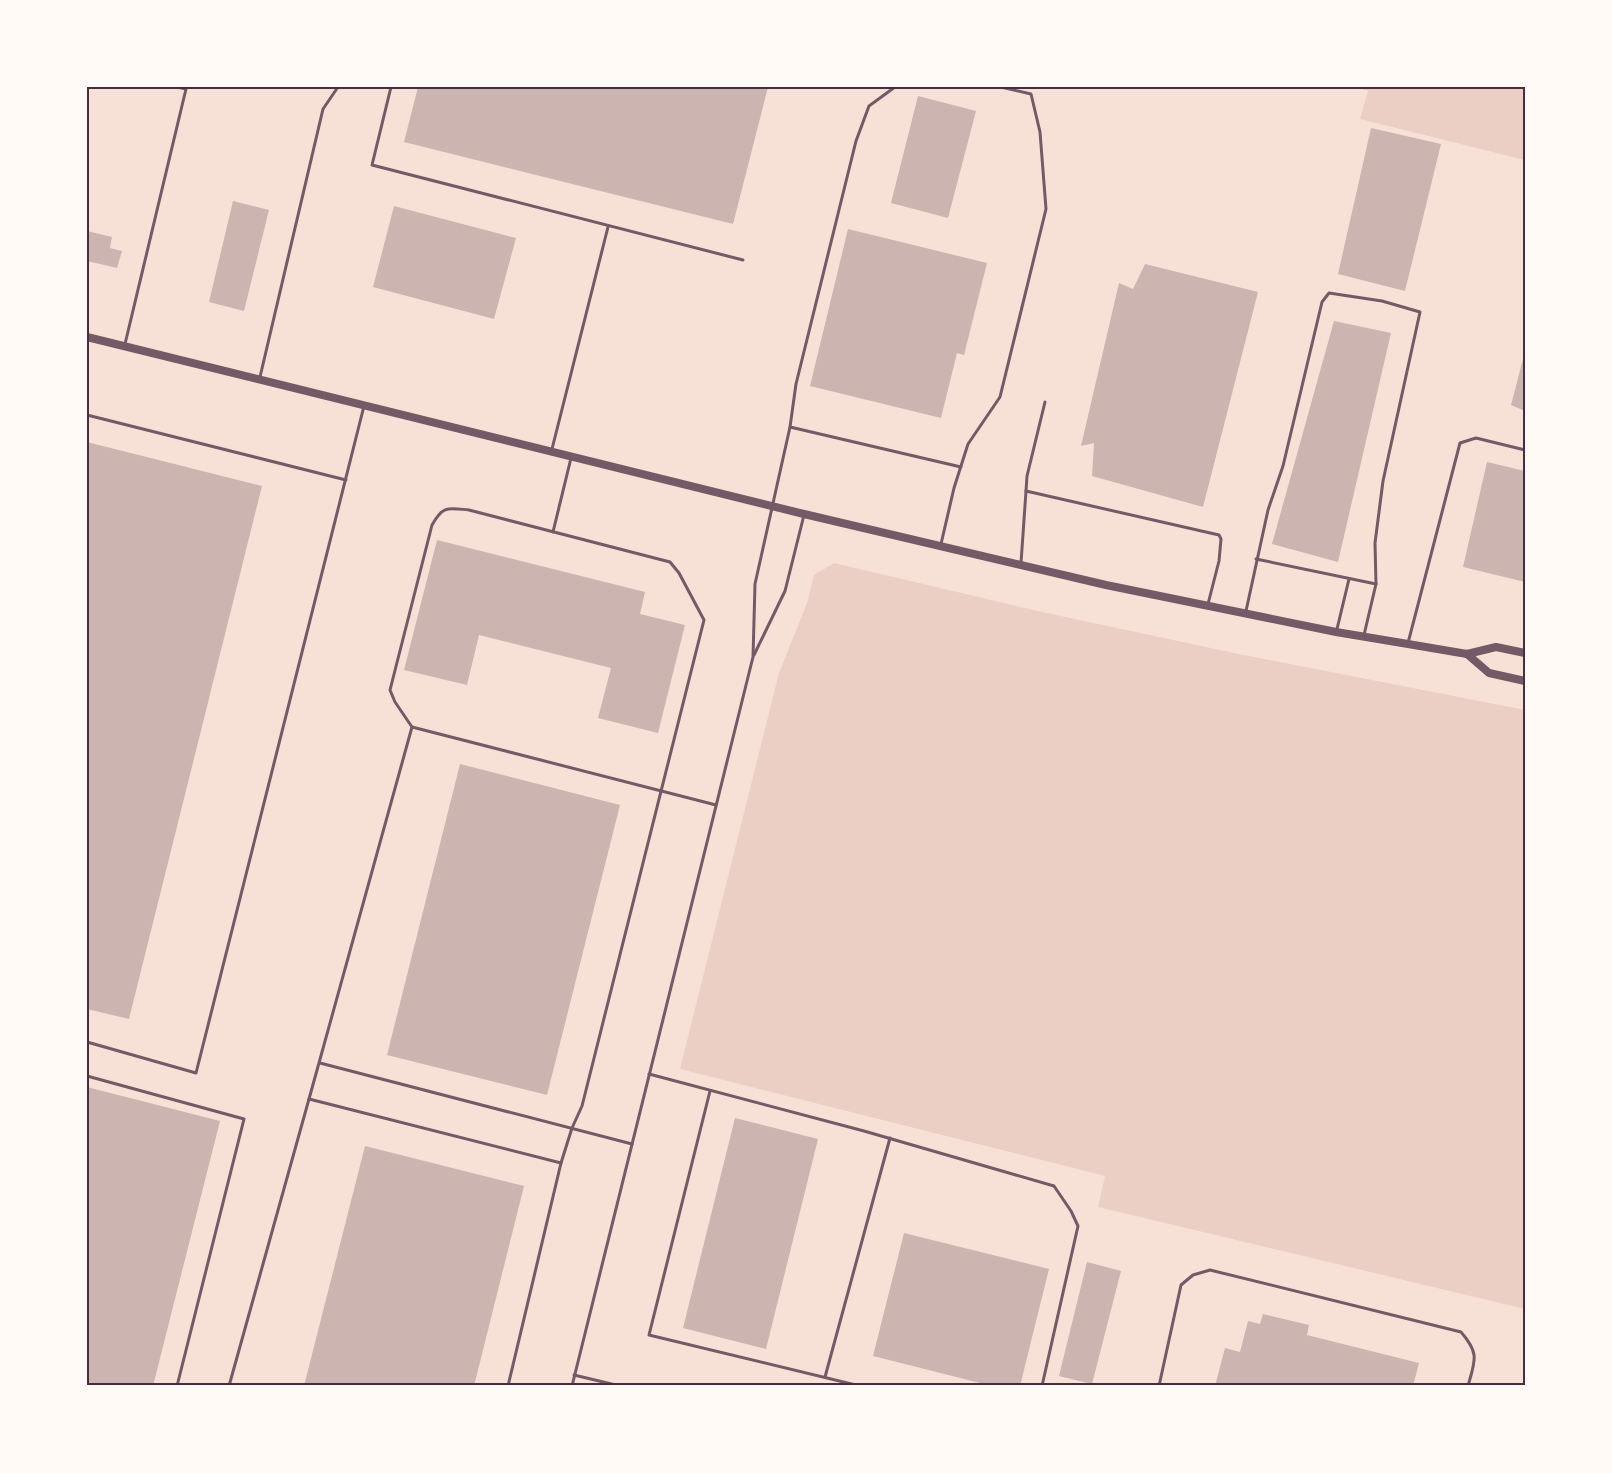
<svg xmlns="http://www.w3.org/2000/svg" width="1612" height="1473" font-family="Figtree,sans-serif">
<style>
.green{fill:#ebcfc5}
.building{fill:#ccb4b1}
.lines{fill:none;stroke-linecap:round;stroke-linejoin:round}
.service{stroke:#755966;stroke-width:3}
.tertiary{stroke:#755966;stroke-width:8}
.neatline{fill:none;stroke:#4a2c40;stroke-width:2}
</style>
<rect width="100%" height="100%" fill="#f7e1d7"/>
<!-- green -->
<g class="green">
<polygon points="1355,87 1525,87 1525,160 1360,119 1368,91"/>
<polygon points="834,563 1042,612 1239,654 1525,710 1525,1309 1098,1207 1105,1176 680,1069 779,673 807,603 814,575"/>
</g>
<!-- building -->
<g class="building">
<polygon points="418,87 768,87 733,224 404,142"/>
<polygon points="918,96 976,111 948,218 891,203"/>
<polygon points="1371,128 1441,144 1405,291 1338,274"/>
<polygon points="233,201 269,210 244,311 209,302"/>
<polygon points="394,206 516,238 494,319 373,287"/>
<polygon points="848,229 987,263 964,355 957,353 941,418 810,386"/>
<polygon points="87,231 112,237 110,248 122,251 117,268 87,261"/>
<polygon points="1145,264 1258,292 1203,507 1092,476 1094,443 1081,446 1119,283 1133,289"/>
<polygon points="1334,321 1391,333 1338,562 1272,544"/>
<polygon points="1524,355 1525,355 1525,411 1511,405"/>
<polygon points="87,442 262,486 129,1019 87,1009"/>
<polygon points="1487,462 1525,471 1525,582 1463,567"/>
<polygon points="437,540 645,592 640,614 685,625 658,733 598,718 611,668 479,635 467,685 404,670"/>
<polygon points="460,764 620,805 547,1095 387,1055"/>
<polygon points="87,1087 220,1121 153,1386 87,1386"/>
<polygon points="735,1118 818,1139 766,1349 683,1328"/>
<polygon points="365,1146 524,1186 474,1386 304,1386"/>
<polygon points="904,1233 1049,1269 1020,1386 992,1386 873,1356"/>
<polygon points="1087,1262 1121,1271 1092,1384 1059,1376"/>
<polygon points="1263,1314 1309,1325 1307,1335 1419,1363 1413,1386 1215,1386 1225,1348 1240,1352 1248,1321 1260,1324"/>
</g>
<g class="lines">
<!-- service -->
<g class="service">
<polyline points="391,87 372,165 743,260"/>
<polyline points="125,344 186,89 177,87"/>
<polyline points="260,377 323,109 338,87"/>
<polyline points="87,415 346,480"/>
<polyline points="790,427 961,467"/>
<polyline points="552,449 608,227"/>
<polyline points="1026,491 1027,476 1045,402"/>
<polyline points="553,532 571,458"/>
<polyline points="941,544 954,488 968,444 1000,397 1046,209 1040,132 1031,94 1001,87"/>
<polyline points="1256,559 1376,584"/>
<polyline points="1021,563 1026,491 1219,535 1221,539 1219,561 1208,604"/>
<polyline points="1246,611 1268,510 1283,466 1322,302 1329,293 1382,301 1420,312 1383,481 1375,543 1376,584 1364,635"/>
<polyline points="1337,629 1349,579"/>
<polyline points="1408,643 1460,443 1476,438 1525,450"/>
<polyline points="754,655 785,591 804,515"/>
<path d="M412,727L395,702L390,690L432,525C443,505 448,508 469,510L670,562L679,573L704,620L582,1106L572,1128L561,1163"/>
<polyline points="87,1042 196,1073 364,406"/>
<polyline points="320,1063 632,1144"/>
<polyline points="649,1074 864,1131 1054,1186 1071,1211 1078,1226 1042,1386"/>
<polyline points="87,1076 244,1119 177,1386"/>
<polyline points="710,1091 649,1335 860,1386"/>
<polyline points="309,1099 412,727 716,805"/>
<polyline points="574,1375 620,1386"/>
<polyline points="825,1377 890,1138"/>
<polyline points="229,1386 309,1099 561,1163 508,1386"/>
<polyline points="572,1386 753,657 755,584 790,427 796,384 856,141 869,106 895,87"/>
<path d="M1159,1386L1181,1285L1193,1275L1210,1270L1461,1332C1480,1354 1475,1360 1468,1386"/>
</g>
<!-- tertiary -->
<g class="tertiary">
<polyline points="87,337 804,514 1106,585 1336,632 1408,644 1467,654 1496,647 1525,653"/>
<polyline points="1467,654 1489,673 1525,681"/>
</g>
</g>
<!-- border -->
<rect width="1612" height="1473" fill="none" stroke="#fffaf5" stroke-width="177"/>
<rect x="88" y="88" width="1436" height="1296" class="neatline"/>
</svg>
